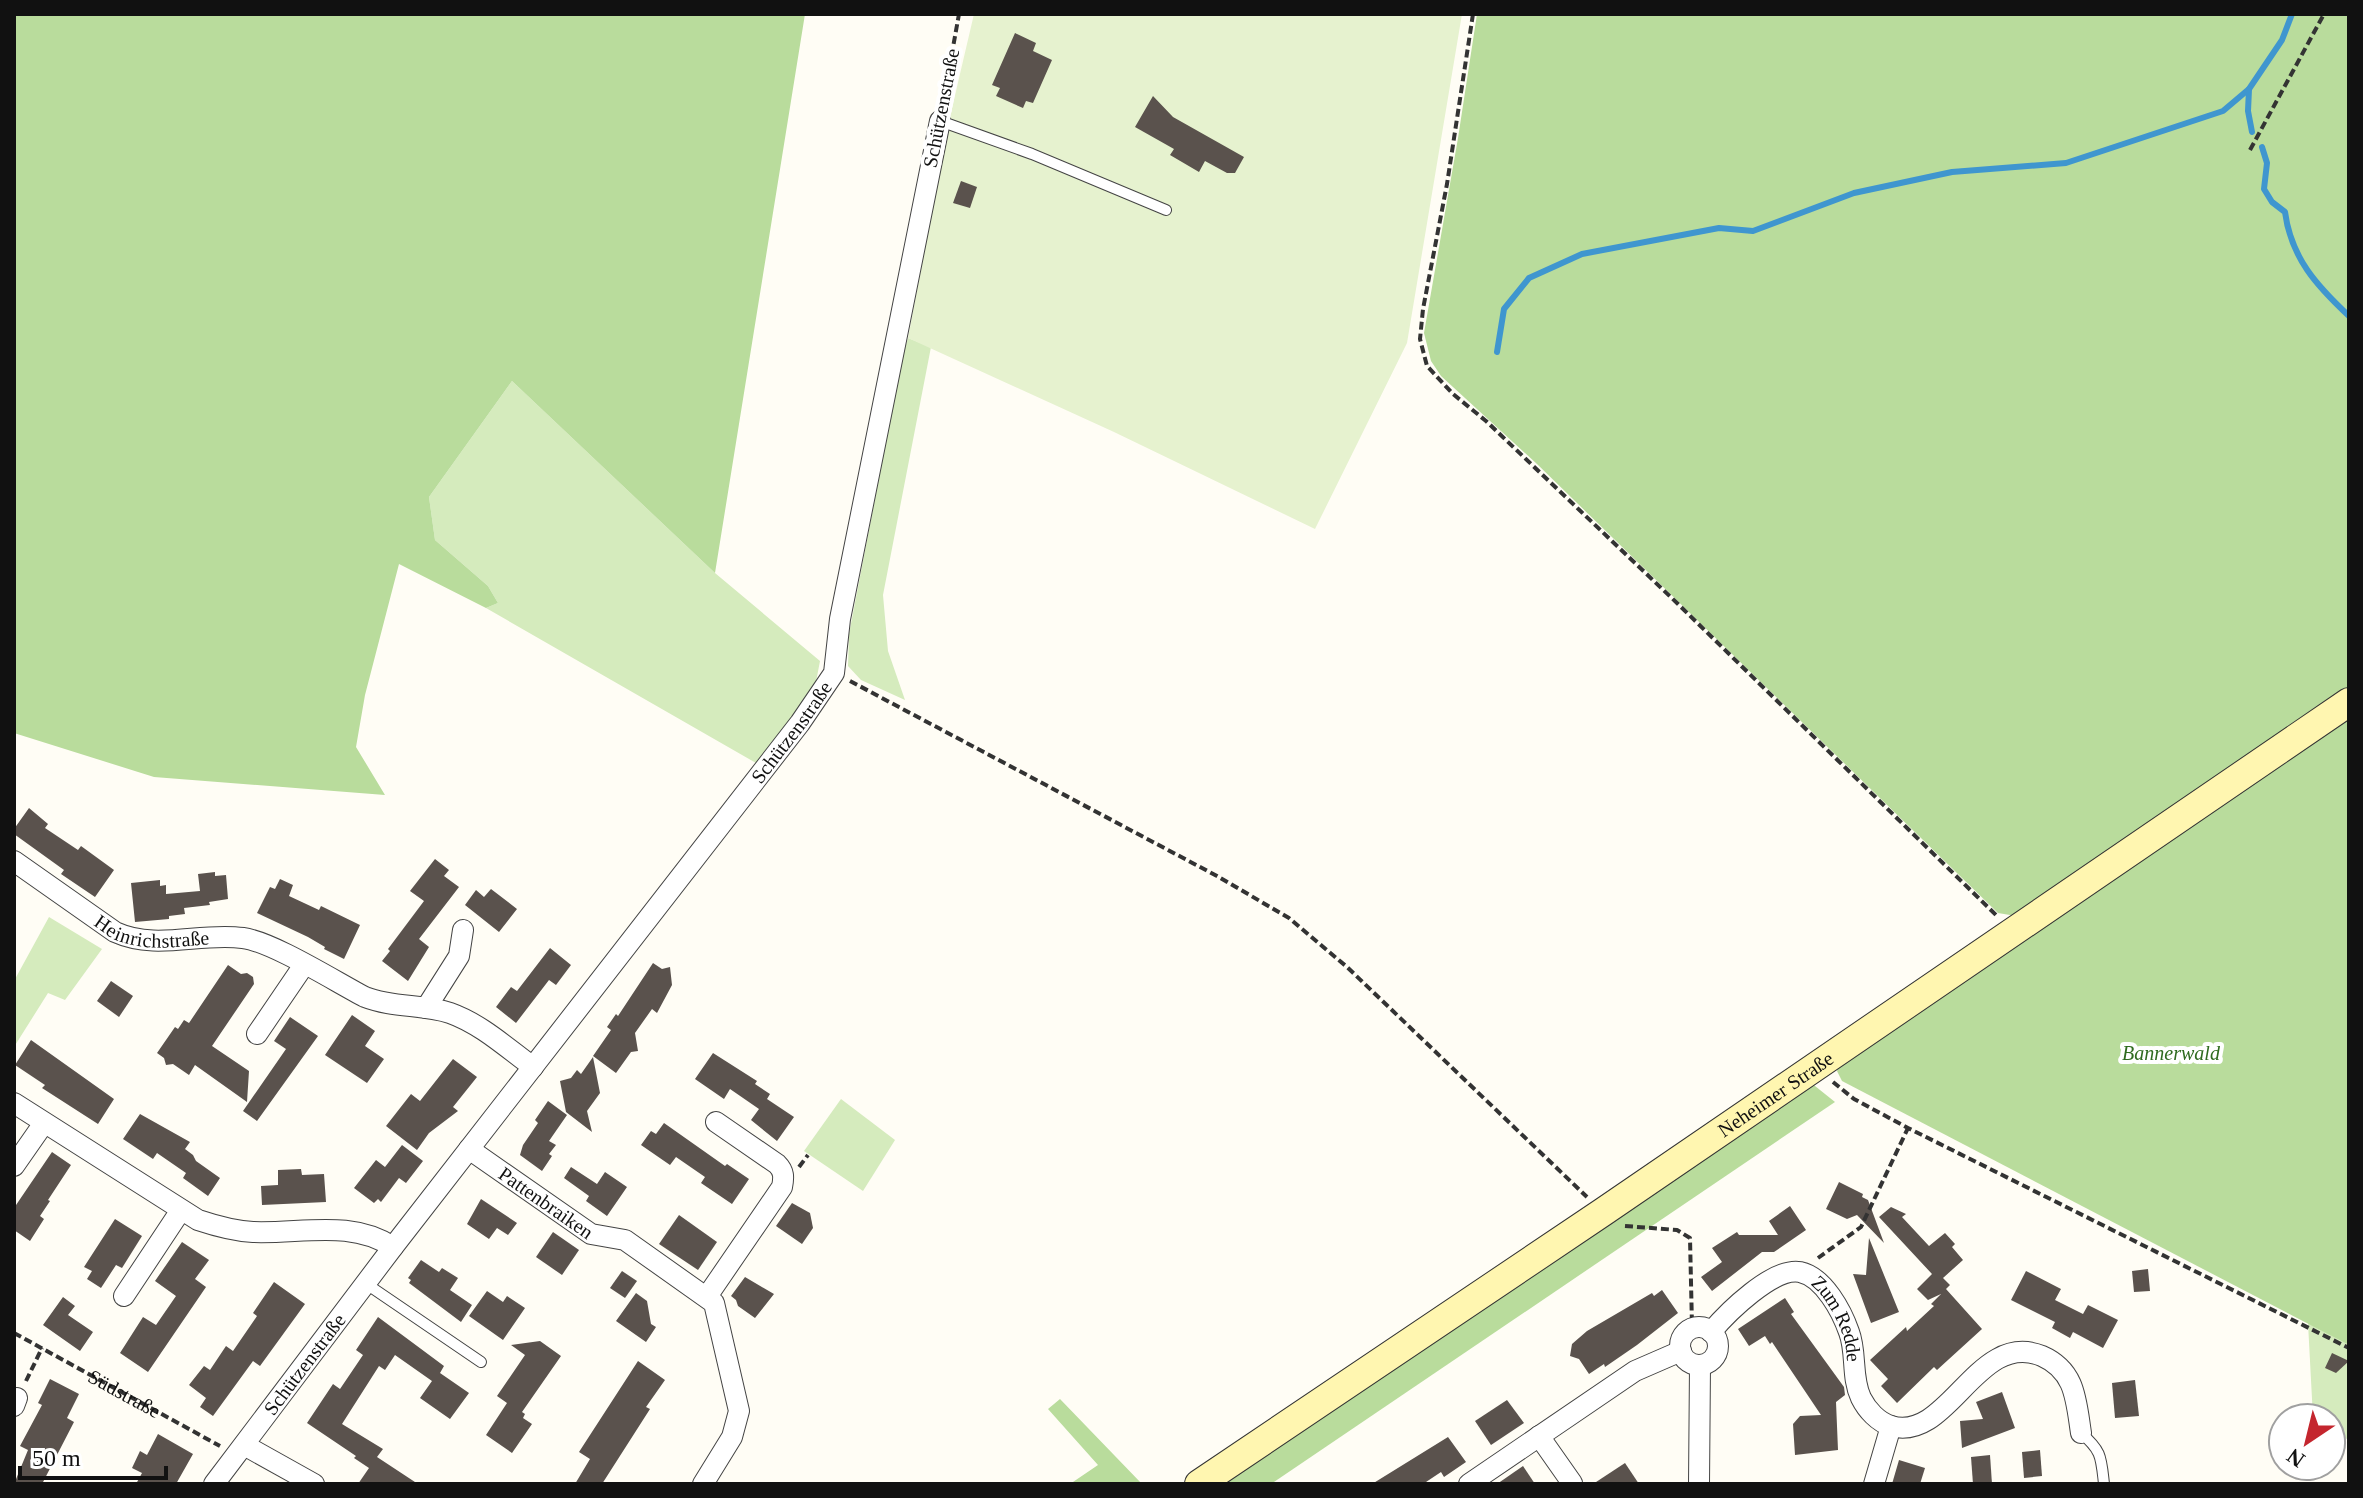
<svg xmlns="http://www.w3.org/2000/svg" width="2363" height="1498" font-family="'Times New Roman',serif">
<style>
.green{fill:#d5ebbd}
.forest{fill:#b9dc9c}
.pitch{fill:#e6f2cf}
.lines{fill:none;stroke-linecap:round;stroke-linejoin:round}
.stream{stroke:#3f96cf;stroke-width:6}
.building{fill:#5a524d}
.lane-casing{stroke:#444;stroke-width:12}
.street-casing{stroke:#444;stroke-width:22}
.secondary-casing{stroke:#333;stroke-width:30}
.path{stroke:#333;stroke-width:4;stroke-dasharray:8 4;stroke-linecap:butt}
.lane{stroke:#fff;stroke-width:10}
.street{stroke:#fff;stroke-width:20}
.secondary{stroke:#fff6b0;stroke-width:28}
.labels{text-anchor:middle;stroke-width:8;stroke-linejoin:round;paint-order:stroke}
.street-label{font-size:20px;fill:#111;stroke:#fff}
.park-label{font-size:20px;font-style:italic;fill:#2f6b1f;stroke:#fff}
</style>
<rect width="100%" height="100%" fill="#fffdf5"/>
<!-- green -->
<g class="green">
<polygon points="908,338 931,347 883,595 888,651 905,700 861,680 848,666 849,634 902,358"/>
<polygon points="512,381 715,573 820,661 815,687 756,763 486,608 498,603 488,586 435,540 429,497"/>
<polygon points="49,917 102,949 65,1000 48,993 14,1047 14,981"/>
<polygon points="841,1099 895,1140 863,1191 804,1151"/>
<polygon points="2308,1323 2349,1345 2349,1440 2331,1431 2331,1418 2313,1418"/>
</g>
<!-- forest -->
<g class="forest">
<polygon points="14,14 805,14 715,573 512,381 429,497 435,540 488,586 498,603 486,608 399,564 365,695 356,747 385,795 154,777 14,733"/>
<polygon points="1477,14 2349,14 2349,691 2016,916 1998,913 1537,464 1441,376 1431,361 1424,333 1458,138"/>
<polygon points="2349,714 2349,1345 1842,1081 1837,1071 1840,1063"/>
<polygon points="1810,1082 1835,1102 1271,1484 1216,1484"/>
<polygon points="1060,1399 1142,1484 1070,1484 1098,1465 1048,1409"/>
</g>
<!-- pitch -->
<polygon class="pitch" points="974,14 1462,14 1407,343 1315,529 1114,432 908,338 949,121"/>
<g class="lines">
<!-- stream -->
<g class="stream">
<polyline points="2252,132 2248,111 2249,89 2282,40 2292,14"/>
<path d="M2262,147L2267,163L2264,189L2272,202L2285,212C2291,258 2317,286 2349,316"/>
<polyline points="1497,352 1504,309 1529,278 1582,254 1719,228 1753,231 1854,193 1952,172 2066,163 2223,111 2249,89"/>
</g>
</g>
<!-- building -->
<g class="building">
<polygon points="1015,33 1036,43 1033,51 1052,60 1033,103 1026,101 1023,108 996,96 1000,88 992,85"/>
<polygon points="1153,96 1173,117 1244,157 1235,173 1227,173 1205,161 1199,172 1170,155 1174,149 1135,127"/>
<polygon points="961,181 977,187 970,208 953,203"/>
<polygon points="29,808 48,824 45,828 78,850 81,846 114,870 95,897 61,874 64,870 14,834 14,829"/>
<polygon points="435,859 449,870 444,876 459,887 419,939 429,947 408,981 382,961 390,951 388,949 424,901 410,891"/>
<polygon points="215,872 215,876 226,875 228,899 209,902 210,905 184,908 185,914 169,916 169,919 135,922 131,883 160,880 160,886 166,885 166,894 200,891 198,874"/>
<polygon points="280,879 293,885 289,896 319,910 321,906 360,925 344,959 324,949 325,947 308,937 257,913 270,887 275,889"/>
<polygon points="491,889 517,909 499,932 465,905 476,890 484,897"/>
<polygon points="550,948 571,965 556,985 549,980 516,1023 496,1007 511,987 517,991"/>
<polygon points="653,963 662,969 670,967 672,985 657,1013 652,1009 635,1033 638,1051 631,1052 616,1073 593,1056 611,1030 607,1027 616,1014 618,1016"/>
<polygon points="228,965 241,974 247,973 253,977 254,984 212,1046 249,1071 247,1102 195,1065 189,1075 173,1064 166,1065 164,1058 157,1053 175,1027 178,1029 184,1020 189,1023"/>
<polygon points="111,981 133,996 119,1017 97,1001"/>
<polygon points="352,1015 375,1031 365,1046 384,1059 367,1083 325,1055"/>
<polygon points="290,1017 318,1036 257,1121 243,1111 286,1049 274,1041"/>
<polygon points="31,1040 114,1099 98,1124 42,1088 45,1085 15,1065"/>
<polygon points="713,1053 757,1081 755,1084 770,1094 767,1099 794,1117 777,1141 751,1120 759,1109 730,1089 724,1099 695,1079"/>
<polygon points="593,1057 600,1093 587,1111 592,1132 566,1112 560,1081 571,1078 577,1070 581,1074"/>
<polygon points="453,1059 477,1077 453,1107 458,1111 429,1133 417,1150 386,1126 411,1094 420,1101"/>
<polygon points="548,1101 567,1115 549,1141 556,1145 549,1154 552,1156 542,1171 520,1155 523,1145 538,1123 535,1120"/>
<polygon points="140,1114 190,1142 185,1149 193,1155 196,1161 220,1178 208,1196 183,1178 186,1173 157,1153 153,1159 123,1139"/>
<polygon points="664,1123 725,1166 727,1164 749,1179 732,1204 701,1183 705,1177 676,1157 670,1165 641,1145 651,1131 656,1134"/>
<polygon points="402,1145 423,1161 406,1183 399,1178 381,1202 378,1199 374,1203 354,1188 376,1160 385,1167"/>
<polygon points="52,1152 71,1165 48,1200 50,1201 40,1216 44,1219 30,1241 14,1230 14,1208"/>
<polygon points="571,1167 597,1184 605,1172 627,1187 607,1216 586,1201 589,1196 564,1178"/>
<polygon points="301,1169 302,1175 324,1174 326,1202 262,1205 261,1186 278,1185 278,1170"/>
<polygon points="1839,1182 1863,1194 1862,1197 1868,1200 1884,1243 1857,1215 1847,1219 1826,1209"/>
<polygon points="481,1199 517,1223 508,1235 497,1228 489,1239 467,1224"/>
<polygon points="792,1203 810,1213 813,1228 802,1244 776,1226"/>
<polygon points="1790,1206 1806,1230 1774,1252 1762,1252 1712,1291 1701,1277 1722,1262 1712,1248 1737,1232 1739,1235 1778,1235 1769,1221"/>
<polygon points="1891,1207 1906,1214 1902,1217 1929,1246 1945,1233 1955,1244 1952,1247 1963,1260 1943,1278 1950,1285 1946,1289 1982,1329 1937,1370 1934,1367 1897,1403 1881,1386 1888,1379 1870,1360 1906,1327 1907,1331 1934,1306 1931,1304 1941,1294 1928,1300 1917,1289 1932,1274 1879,1217"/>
<polygon points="679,1215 717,1242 698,1270 659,1244"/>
<polygon points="115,1219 142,1236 122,1268 116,1265 101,1288 87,1279 92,1271 84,1267"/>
<polygon points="553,1232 579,1250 562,1275 536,1257"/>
<polygon points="1869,1238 1899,1312 1871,1323 1853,1274 1866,1275"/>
<polygon points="182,1242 209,1260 195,1279 206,1287 148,1372 120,1353 143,1317 156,1325 176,1296 155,1281"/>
<polygon points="421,1260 439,1272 442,1268 458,1278 450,1290 472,1305 461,1322 409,1283 411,1280 408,1278"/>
<polygon points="2148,1269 2150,1291 2134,1292 2132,1271"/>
<polygon points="622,1271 637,1281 625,1298 610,1288"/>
<polygon points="2026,1271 2061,1289 2055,1300 2083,1314 2088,1305 2118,1320 2103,1348 2073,1332 2070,1338 2052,1328 2055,1322 2011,1300"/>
<polygon points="745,1277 774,1294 755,1318 738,1306 736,1300 731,1296"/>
<polygon points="274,1282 305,1304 260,1366 253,1361 213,1416 200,1407 206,1398 189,1385 204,1366 210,1370 226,1346 233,1351 257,1316 253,1313"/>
<polygon points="1662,1290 1678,1313 1637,1345 1605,1367 1604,1364 1589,1374 1579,1359 1570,1356 1572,1344 1587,1331 1652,1293 1654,1296"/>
<polygon points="487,1291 503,1302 507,1296 525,1308 503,1340 469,1316"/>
<polygon points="636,1293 647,1301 651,1324 656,1327 646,1342 616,1321"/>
<polygon points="63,1297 75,1306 68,1315 93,1332 80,1351 43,1325"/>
<polygon points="1785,1298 1794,1312 1791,1314 1844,1387 1845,1395 1836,1402 1838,1450 1795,1455 1793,1424 1800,1416 1821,1415 1772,1342 1770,1344 1765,1336 1749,1346 1738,1329"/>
<polygon points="378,1317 444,1366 440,1373 469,1393 450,1419 420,1398 432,1381 395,1355 385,1370 379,1366 342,1424 383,1449 377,1457 418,1484 358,1484 369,1468 354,1458 356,1456 307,1423 333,1384 340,1389 363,1355 356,1350"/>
<polygon points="540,1341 561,1356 522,1412 525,1414 523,1418 532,1424 512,1453 486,1435 507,1403 497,1396 525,1355 511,1345"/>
<polygon points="2332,1353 2349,1361 2336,1373 2325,1368"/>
<polygon points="638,1361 665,1380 646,1407 650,1409 602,1484 575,1484 590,1459 579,1452"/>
<polygon points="50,1379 79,1394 67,1418 74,1422 42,1484 14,1484 28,1450 20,1446 42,1405 38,1403"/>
<polygon points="2135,1380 2139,1416 2115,1418 2112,1383"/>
<polygon points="2002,1392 2015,1428 1962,1448 1960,1421 1983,1419 1976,1402"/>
<polygon points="1507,1400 1524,1423 1491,1445 1475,1421"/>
<polygon points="158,1434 193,1454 176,1484 136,1484 142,1473 132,1468 140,1451 147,1455"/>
<polygon points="1448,1437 1466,1462 1444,1477 1441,1472 1423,1484 1372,1484"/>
<polygon points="2040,1450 2042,1476 2024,1478 2022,1452"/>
<polygon points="1990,1455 1992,1484 1973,1484 1971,1457"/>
<polygon points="1899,1460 1925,1468 1920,1484 1892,1484"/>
<polygon points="1625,1463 1639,1484 1593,1484"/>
<polygon points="1523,1466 1535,1484 1497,1484"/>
</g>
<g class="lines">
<!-- lane casing -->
<g class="lane-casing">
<g id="lane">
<polyline points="940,121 1032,154 1166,210"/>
<polyline points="365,1283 481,1362"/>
<path d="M2081,1433C2102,1451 2101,1457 2104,1484"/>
</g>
</g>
<!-- street casing -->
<g class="street-casing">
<g id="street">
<path id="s2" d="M14,861L115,932C157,951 199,932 243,938C273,942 336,982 365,997C393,1008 423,1004 450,1013C481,1024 507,1048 533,1067"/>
<polyline points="426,1008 459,956 463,930"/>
<polyline points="257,1034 304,965"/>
<path d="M14,1103L198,1220C216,1226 234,1231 253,1232C301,1234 351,1219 393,1247"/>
<path id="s3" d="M469,1149L591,1234L625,1240L714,1303L739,1411L732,1437L703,1484"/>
<polyline points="14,1166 44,1123"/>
<path d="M708,1295L782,1187C784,1177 784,1171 777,1164L716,1122"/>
<polyline points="124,1296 181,1210"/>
<circle cx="1699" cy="1346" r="19"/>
<path id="s4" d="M1711,1332C1727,1313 1773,1267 1800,1272C1824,1277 1842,1312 1849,1332C1857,1353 1851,1377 1861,1398C1867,1410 1878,1422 1891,1426C1949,1443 1977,1329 2042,1356C2076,1371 2076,1401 2081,1433"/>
<polyline points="14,1406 17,1398"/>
<polyline points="1539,1436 1572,1483"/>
<polyline points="244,1445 314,1484"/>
<path id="s5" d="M214,1484L393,1247L800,723L834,673L840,619L940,121"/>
<polyline points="1469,1484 1635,1371 1681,1351"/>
<polyline points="1699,1484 1700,1365"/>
<polyline points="1874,1484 1891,1426"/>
</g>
</g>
<!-- secondary casing -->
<g class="secondary-casing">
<g id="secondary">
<path id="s6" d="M1199,1484L1603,1212L2349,702"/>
</g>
</g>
<!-- path -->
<g class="path">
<polyline points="1473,14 1447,184 1423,309 1420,339 1427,366 1453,394 1486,421 1678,604 1997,916"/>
<polyline points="943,103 959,14"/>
<polyline points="2250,150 2324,14"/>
<polyline points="850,681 1217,876 1289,918 1347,967 1587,1197"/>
<polyline points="1833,1082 1854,1099 1908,1128 2349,1348"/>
<polyline points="799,1167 808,1155"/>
<polyline points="1625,1226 1677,1230 1690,1238 1692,1326"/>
<polyline points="1818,1258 1861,1227 1908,1128"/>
<path id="s1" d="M14,1333L220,1446"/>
<polyline points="26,1381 42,1348"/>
</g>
<!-- lane -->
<use href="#lane" class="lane"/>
<!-- street -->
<use href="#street" class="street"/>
<!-- secondary -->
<use href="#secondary" class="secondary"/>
</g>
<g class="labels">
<!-- street labels -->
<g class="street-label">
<text transform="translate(941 108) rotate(-79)" y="7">Schützenstraße</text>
<text dy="7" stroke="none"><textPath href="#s5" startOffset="948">Schützenstraße</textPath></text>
<text dy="7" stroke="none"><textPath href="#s2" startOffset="160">Heinrichstraße</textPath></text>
<text dy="7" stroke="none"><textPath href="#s6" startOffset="696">Neheimer Straße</textPath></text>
<text dy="7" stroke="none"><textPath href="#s3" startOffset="94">Pattenbraiken</textPath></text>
<text dy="7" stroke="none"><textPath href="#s4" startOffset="174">Zum Redde</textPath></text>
<text dy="7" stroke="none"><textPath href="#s5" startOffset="150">Schützenstraße</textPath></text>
<text dy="7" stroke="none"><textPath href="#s1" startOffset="126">Südstraße</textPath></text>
</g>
<!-- park labels -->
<g class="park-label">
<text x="2171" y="1060">Bannerwald</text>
</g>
</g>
<!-- border -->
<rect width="2363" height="1498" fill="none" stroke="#111111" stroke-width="32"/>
<!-- north arrow -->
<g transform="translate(2307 1442) rotate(215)"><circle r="38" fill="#ffffff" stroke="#a0a0a0" stroke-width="2"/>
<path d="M0-6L14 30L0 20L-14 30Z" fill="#c4262e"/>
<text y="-12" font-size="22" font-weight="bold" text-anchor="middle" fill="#111111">N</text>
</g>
<!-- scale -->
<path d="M20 1466v12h146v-12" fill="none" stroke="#111111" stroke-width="4"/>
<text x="32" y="1466" font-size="24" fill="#111111" stroke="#ffffff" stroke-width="6" paint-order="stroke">50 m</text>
</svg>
